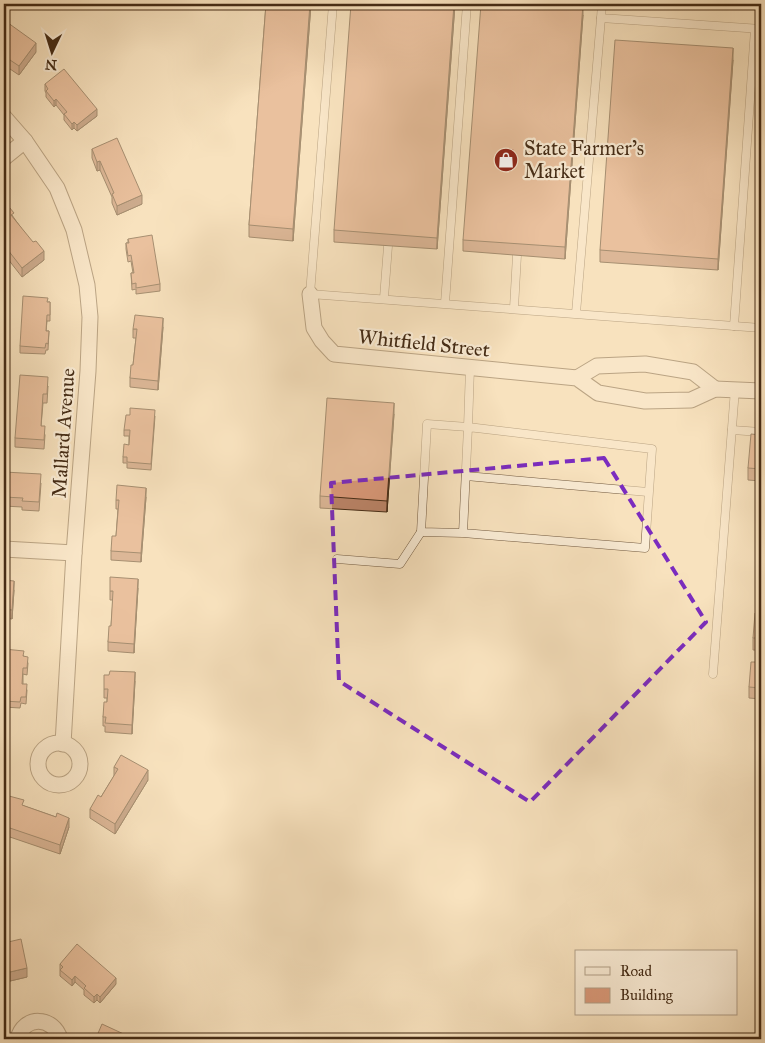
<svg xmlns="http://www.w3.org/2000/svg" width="765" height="1043" font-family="'IM FELL Great Primer',serif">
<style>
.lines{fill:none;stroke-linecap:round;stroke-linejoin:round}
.lane-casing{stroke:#71593f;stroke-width:9}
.street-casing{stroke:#71593f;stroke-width:17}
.lane{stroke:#faecd5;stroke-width:8}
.street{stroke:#faecd5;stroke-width:15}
.wall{fill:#bb8468;stroke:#442b15}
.shaded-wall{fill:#996b55;stroke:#442b15}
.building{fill:#da9979;stroke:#442b15}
.marked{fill:none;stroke:#7b2cbf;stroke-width:4;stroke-dasharray:10 6;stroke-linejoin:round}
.labels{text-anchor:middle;stroke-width:4.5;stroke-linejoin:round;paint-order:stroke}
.poi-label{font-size:20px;fill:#442b15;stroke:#faecd5;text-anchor:start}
.street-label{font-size:20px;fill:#442b15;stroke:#faecd5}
</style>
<rect width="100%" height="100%" fill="#f8e2be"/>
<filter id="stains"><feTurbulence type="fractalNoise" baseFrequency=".004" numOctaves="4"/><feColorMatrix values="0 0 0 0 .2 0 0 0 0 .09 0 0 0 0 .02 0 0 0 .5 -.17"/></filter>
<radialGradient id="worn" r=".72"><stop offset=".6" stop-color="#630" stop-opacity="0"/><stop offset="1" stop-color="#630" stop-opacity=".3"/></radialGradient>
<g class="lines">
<!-- lane casing -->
<g class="lane-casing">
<g id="lane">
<polyline points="333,4 310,294 761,328"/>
<polyline points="602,4 601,18 761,29"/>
<polyline points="384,298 388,246"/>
<polyline points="445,303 467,4"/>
<polyline points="514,308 517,255"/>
<polyline points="576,313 601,18"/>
<polyline points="734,326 755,29"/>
<polyline points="732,430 761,432"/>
<polyline points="466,476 648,492"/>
<polyline points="463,533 421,532 427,424 468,427 652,449 645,548 463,533 468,427 470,368"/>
<polyline points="337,559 400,564 421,532"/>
<polyline points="713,674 735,389"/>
</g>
</g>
<!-- street casing -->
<g class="street-casing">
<g id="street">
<polyline points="4,117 25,141 57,188 74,230 87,285 90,317 88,371 74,553 63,744"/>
<polyline points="4,158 25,141"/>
<polyline points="310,294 314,328 322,341 334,354 577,378 598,393 645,401 691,400 715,389 761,391"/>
<polyline points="577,378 597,366 645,364 693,372 715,389"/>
<polyline points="4,549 74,553"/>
<circle cx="59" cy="764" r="21"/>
<path d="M18,1039C23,1015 54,1016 60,1039"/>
</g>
</g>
<!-- lane -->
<use href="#lane" class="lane"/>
<!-- street -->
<use href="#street" class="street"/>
</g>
<!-- wall -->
<g class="wall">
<polygon points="266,4 311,4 293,241 249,237 249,225"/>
<polygon points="455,4 437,249 334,242 334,230"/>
<polygon points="583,15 565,259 463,251 463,240"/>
<polygon points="4,20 36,52 19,75 7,67 7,62 4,60"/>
<polygon points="733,60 718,270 600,262 600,250"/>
<polygon points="45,84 97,116 77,131 74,128 72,130 64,120 64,115 56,105 54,107 46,97 46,93 45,91"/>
<polygon points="92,149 142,204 117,215 112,203 112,197 100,170 97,171 92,158"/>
<polygon points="4,203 14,218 44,260 22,277 4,254"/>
<polygon points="128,239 160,284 160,291 136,294 136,289 132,290 131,273 133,273 131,261 128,262 126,249 126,243 128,243"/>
<polygon points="48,302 50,302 50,321 47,321 46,331 49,331 48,350 46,350 45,354 20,353 20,346"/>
<polygon points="163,327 158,390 130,387 130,378 133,365 136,338 133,338 133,329"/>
<polygon points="48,386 47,403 43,403 41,426 45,435 44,449 15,447 15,438"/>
<polygon points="394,414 387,512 320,508 320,496"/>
<polygon points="155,416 151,470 127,468 127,463 123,463 123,457 129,445 129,436 124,436 124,430"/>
<polygon points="761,435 761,481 748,480 748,468"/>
<polygon points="4,472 41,483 39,511 22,510 22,507 4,506"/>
<polygon points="146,497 141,562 111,560 111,551 116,536 118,509 116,509 116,500"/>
<polygon points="761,497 761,561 757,561 757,549"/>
<polygon points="4,580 14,590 12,619 4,618"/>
<polygon points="138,588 134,653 108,651 108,642 111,626 113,600 110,600 110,591"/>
<polygon points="761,614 761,650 753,650 753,638"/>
<polygon points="4,649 24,656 28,663 27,675 23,674 23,684 27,690 26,704 21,703 20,708 4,707"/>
<polygon points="761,660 761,699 749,698 749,687 761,662"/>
<polygon points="135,681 132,734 105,732 105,726 103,726 103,717 107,702 107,698 104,698 104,689"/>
<polygon points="114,767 148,780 115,834 90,818 90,809 101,797 114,776"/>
<polygon points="24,806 56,817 69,827 60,854 4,835 4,812"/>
<polygon points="4,943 27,977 10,981 9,977 4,978"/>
<polygon points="60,964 116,984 100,1003 97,1000 94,1003 84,995 84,990 75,982 72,986 60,976"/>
</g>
<!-- shaded-wall -->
<g class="shaded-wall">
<polygon points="310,4 311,4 293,241 293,229"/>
<polygon points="454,4 455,4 437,249 437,238"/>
<polygon points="583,4 583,15 565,259 565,247"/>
<polygon points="36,43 36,52 19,75 19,66"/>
<polygon points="733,48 733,60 718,270 718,259"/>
<polygon points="56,99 56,105 54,107 54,101"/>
<polygon points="97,109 97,116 77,131 77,125"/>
<polygon points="74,122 74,128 72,130 72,124"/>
<polygon points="100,161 100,170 97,171 97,162"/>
<polygon points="142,195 142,204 117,215 117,206"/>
<polygon points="44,251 44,260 22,277 22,268"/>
<polygon points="163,318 163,327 158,390 158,381"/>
<polygon points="394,403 394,414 387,512 387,501"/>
<polygon points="146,488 146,497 141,562 141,553"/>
<polygon points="138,579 138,588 134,653 134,644"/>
<polygon points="14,581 14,590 12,619 12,610"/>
<polygon points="135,672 135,681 132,734 132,725"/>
<polygon points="148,770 148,780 115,834 115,824"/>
<polygon points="69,818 69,827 60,854 60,845"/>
<polygon points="27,968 27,977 10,981 10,972"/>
<polygon points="75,976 75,982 72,986 72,980"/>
<polygon points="116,978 116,984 100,1003 100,997"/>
<polygon points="97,994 97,1000 94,1003 94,997"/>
</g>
<!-- building -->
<g class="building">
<polygon points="266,4 310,4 293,229 249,225"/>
<polygon points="351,4 454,4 437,238 334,230"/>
<polygon points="481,4 583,4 565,247 463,240"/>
<polygon points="4,20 36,43 19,66 7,58 9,55 4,51"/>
<polygon points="615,40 733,48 718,259 600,250"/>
<polygon points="64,69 97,109 77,125 74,122 72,124 64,114 67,112 56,99 54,101 46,91 48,89 45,84"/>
<polygon points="117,138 142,195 117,206 112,194 114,193 100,161 97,162 92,149"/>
<polygon points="5,202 14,213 11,215 33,242 36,241 44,251 22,268 4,245 4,203"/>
<polygon points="152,235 160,284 136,288 136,283 132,284 131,273 134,273 131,255 128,256 126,243 129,243 128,239"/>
<polygon points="23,296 48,298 47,302 50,302 50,315 47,315 46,331 49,331 48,344 46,343 45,348 20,346"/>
<polygon points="135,315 163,318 158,381 130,378 131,365 133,365 137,329 133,329"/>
<polygon points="20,375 48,377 47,394 43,394 41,426 45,426 44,440 15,438"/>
<polygon points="327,398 394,403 387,501 320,496"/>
<polygon points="130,408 155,410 151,464 127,462 127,457 123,457 124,444 129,445 130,430 124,430 126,415 130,415"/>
<polygon points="751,434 761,435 761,469 748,468"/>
<polygon points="4,472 41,474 39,502 22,501 23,498 4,497"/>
<polygon points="117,485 146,488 141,553 111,551 112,536 116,536 119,500 116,500"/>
<polygon points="761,497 761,549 757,549"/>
<polygon points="110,577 138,579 134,644 108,642 109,626 111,626 113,591 110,591"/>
<polygon points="4,580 14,581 12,610 4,609"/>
<polygon points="755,613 761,614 761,638 753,638"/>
<polygon points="4,649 24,651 23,656 28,657 27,668 23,668 22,684 27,684 26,697 21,697 20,702 4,701"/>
<polygon points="761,660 761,688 749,687 751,662 761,662"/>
<polygon points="110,671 135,672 132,725 105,723 106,717 103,717 104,702 107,702 108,689 104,689 104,675 109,675"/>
<polygon points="121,755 148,770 115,824 90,809 98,795 101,797 118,769 114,767"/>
<polygon points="9,796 24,800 22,805 56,817 57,813 69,818 60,845 4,826 4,812"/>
<polygon points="21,939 27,968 10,972 9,968 4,969 4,943"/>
<polygon points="77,944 116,978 100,997 97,994 94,997 84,988 86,986 75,976 72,980 60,970 63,967 60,964"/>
<polygon points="102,1024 128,1036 127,1039 98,1039 96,1038"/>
</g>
<!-- marked area -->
<path d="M0 0H765V1043H0ZM604,458L706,622L530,802L339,681L331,483Z" fill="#f8e2be" fill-opacity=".55" fill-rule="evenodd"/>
<path class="marked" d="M604,458L706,622L530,802L339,681L331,483Z"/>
<!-- icons -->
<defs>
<g id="shop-disc" transform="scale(1.25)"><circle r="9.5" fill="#8f2418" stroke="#faecd5"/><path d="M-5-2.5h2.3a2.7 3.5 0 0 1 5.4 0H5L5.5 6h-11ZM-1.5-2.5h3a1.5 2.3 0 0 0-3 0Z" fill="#fff"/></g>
</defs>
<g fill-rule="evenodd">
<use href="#shop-disc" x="506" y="160"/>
</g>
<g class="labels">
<!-- poi labels -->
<g class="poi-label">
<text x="524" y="155">State Farmer's<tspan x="524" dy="23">Market</tspan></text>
</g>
<!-- street labels -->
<g class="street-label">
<text transform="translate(424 343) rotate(6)" y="7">Whitfield Street</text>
<text transform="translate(63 433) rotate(-86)" y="7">Mallard Avenue</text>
</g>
</g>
<!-- margin -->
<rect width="765" height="1043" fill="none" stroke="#f8e2be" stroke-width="20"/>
<rect x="5" y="5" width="755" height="1033" fill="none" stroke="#442b15" stroke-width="2.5"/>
<rect x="10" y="10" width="745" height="1023" fill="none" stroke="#442b15"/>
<!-- legend -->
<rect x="575" y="950" width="162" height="65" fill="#faecd5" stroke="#b19f88"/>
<rect x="585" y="967" width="25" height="8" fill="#faecd5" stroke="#b19f88"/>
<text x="620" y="976" font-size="15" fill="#442b15">Road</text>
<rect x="585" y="988" width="25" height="15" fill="#da9979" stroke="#b19f88"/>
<text x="620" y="1000" font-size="15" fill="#442b15">Building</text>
<!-- north arrow -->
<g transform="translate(52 52) rotate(184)" stroke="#faecd5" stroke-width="4" paint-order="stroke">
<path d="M0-4L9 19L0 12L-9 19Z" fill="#442b15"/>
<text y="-8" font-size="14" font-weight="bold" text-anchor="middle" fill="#442b15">N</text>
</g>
<rect width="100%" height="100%" filter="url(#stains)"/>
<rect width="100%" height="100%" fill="url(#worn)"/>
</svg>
